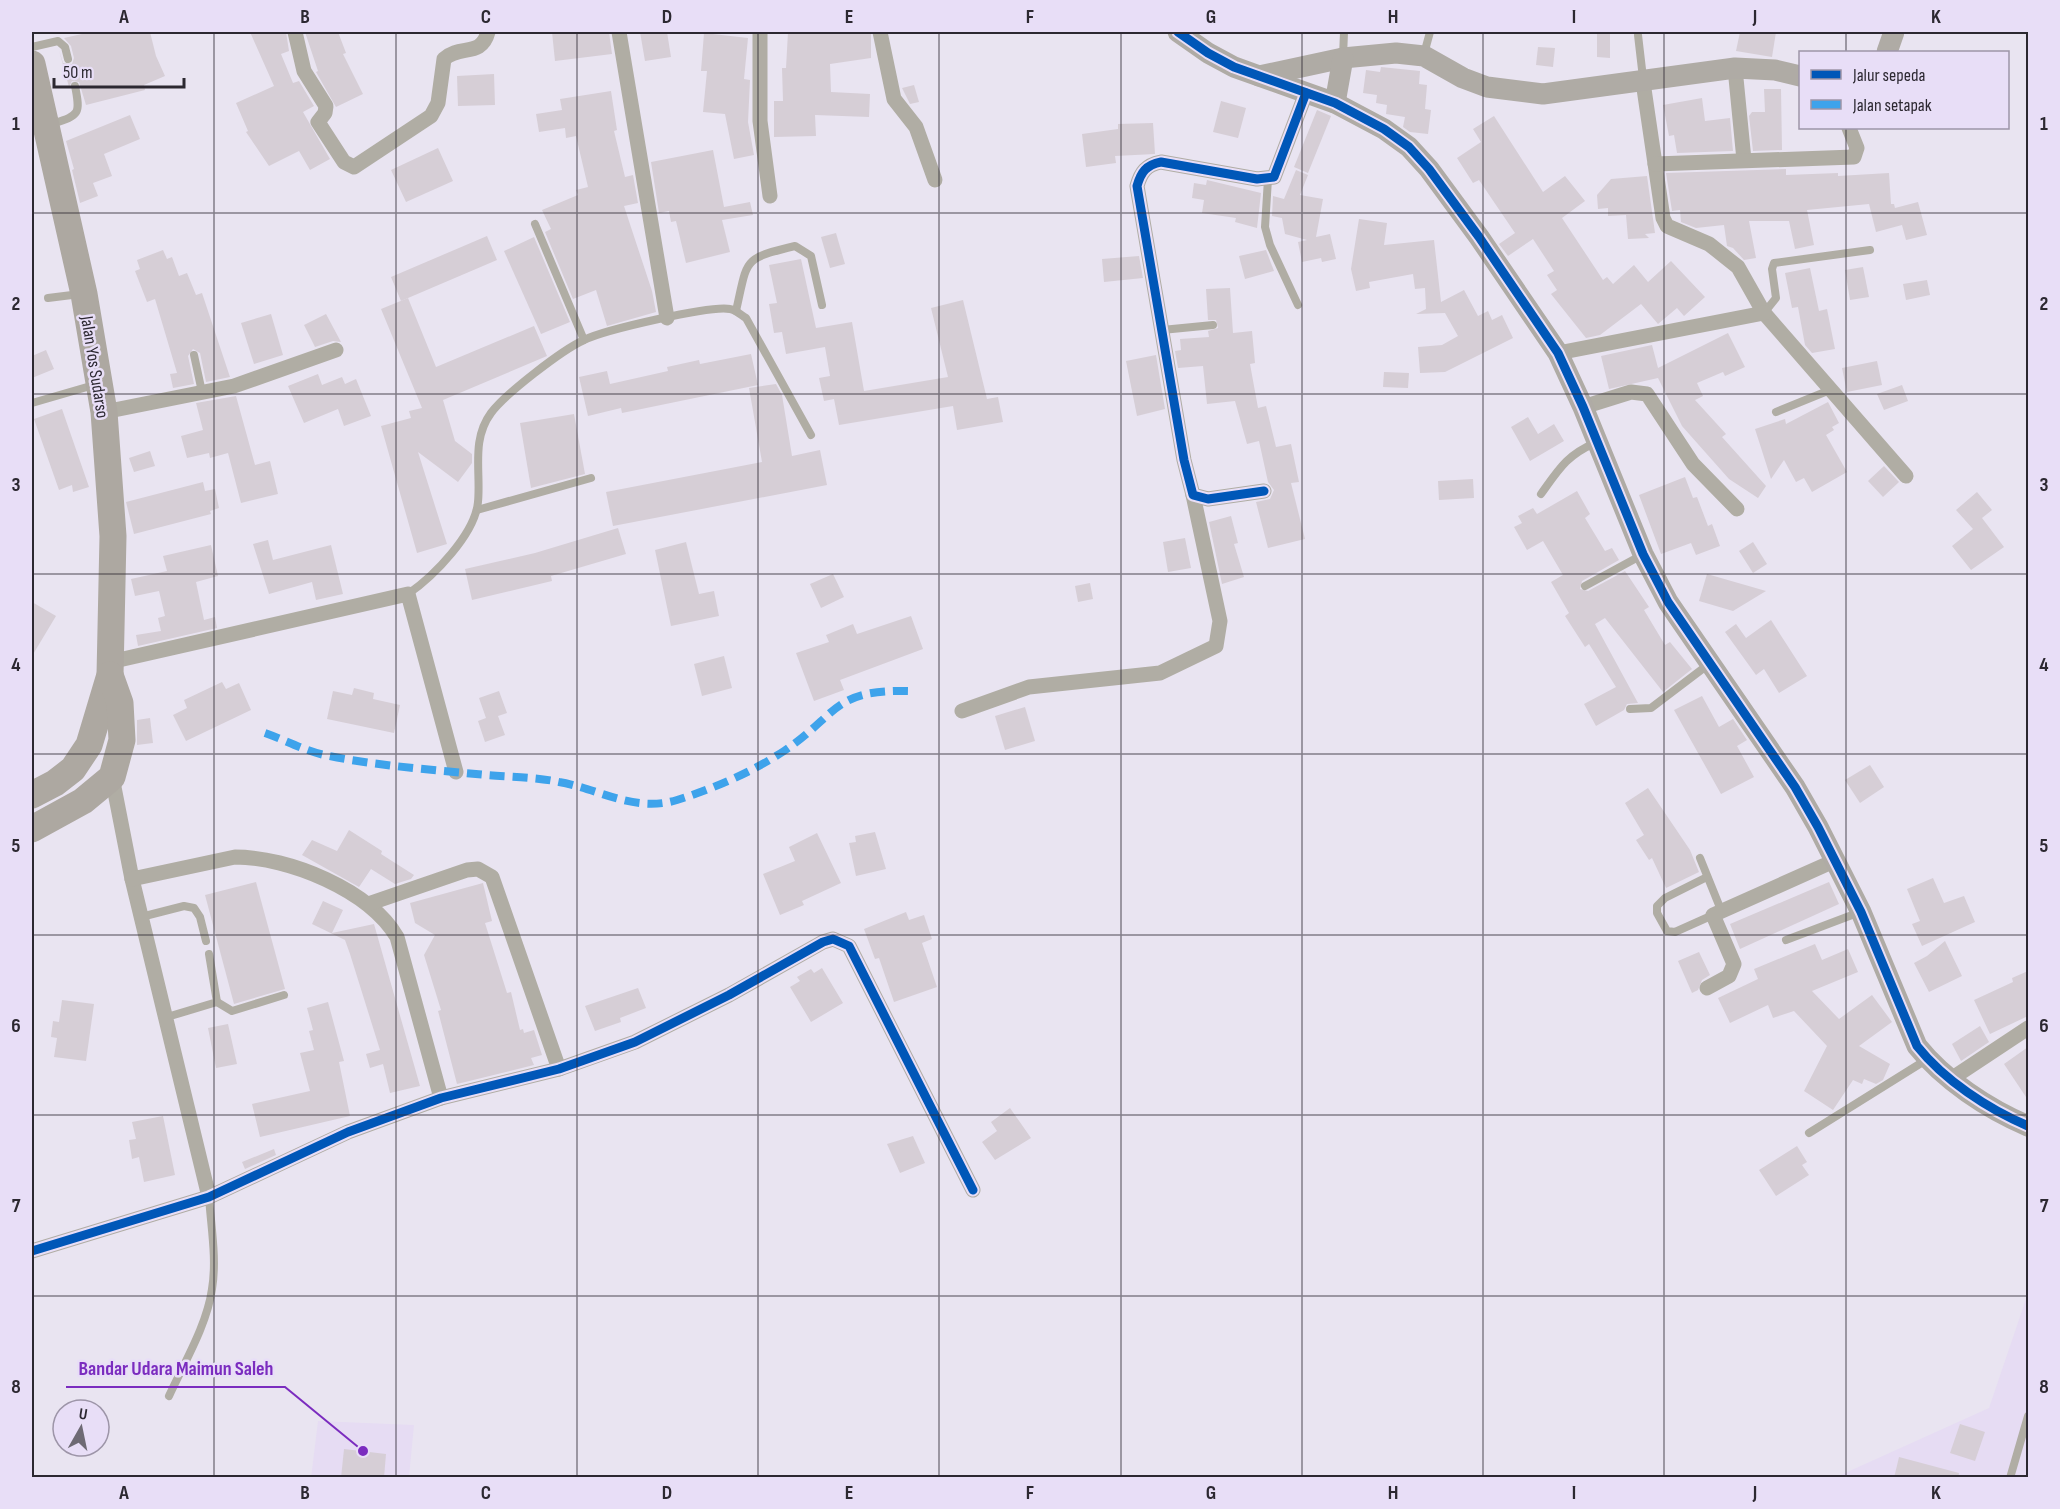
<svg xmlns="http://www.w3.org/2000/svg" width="2060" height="1509" font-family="'Sofia Sans Condensed',sans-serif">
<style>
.built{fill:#e6dcf3}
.building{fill:#d6ced6}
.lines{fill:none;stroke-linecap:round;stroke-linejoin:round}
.lane{stroke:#b0ada4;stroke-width:8}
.street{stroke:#b0ada4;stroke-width:15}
.secondary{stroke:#afaba5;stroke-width:21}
.highway{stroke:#ada8a1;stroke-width:27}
.quiet{stroke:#3ea3eb;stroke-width:8;stroke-dasharray:15 8;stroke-linecap:butt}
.cycleway-casing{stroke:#e8def7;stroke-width:13}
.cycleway{stroke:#0057b8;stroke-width:9}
.grid{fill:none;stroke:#2c2831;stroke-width:1.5;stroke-opacity:0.55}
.labels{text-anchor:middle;stroke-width:5;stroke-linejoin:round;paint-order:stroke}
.street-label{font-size:18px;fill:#2c2831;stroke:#e8def7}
.leader{fill:none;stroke:#7b2cbf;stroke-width:2}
.callout-dot{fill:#7b2cbf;stroke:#e8def7;stroke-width:2}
.callout-label{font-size:20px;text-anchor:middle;font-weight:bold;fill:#7b2cbf;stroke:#e8def7;stroke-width:5;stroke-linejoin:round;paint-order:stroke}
.neatline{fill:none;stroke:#2c2831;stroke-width:2}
.grid-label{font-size:20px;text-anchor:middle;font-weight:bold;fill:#2c2831}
</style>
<rect width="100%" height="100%" fill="#e9e4f1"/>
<!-- built -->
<g class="built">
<polygon points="2028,1293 2028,1477 1834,1478 1989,1408"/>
<polygon points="318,1421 414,1425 409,1477 311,1478"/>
</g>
<!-- building -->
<g class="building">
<polygon points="91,32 150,32 156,56 165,76 144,85 145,90 86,105 79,82 72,81 69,87 59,50 63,63 72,64 74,58 71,46 64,38"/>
<polygon points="250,32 286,32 289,51 281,54 293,83 299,81 314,106 303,112 330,159 310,170 299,151 269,166 246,132 248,131 236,103 274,86"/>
<polygon points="305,32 338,32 346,53 343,54 363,94 336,107 316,72 318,71"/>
<polygon points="552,32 609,32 612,54 555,61"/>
<polygon points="640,32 667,32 671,57 645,61"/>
<polygon points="788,32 871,32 871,58 830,64 831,92 870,94 869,117 815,115 816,136 774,137 774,101 783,101 782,68 786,68"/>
<polygon points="1597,32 1610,32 1610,58 1597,57"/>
<polygon points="1740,32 1776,32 1772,57 1736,51"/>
<polygon points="704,33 748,38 744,79 750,80 748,122 754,155 734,159 725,114 703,112 707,71 701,71"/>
<polygon points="1538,47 1555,48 1553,67 1536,65"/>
<polygon points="1381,67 1420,71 1419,84 1427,85 1425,109 1431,110 1428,134 1410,132 1403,127 1405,117 1386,114 1387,105 1376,103 1377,95 1363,93 1366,70 1380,72"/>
<polygon points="494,74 495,105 458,106 457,76"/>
<polygon points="914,85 919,102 910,104 902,88"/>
<polygon points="1764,89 1781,89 1782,150 1753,151 1749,116 1752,112 1765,112"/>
<polygon points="611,91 617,130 614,131 625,177 633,175 638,203 624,206 652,291 656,312 607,326 596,290 573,299 545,232 551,229 542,210 578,195 576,190 588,187 576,136 566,138 565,128 539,132 536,114 562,110 560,99"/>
<polygon points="1702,98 1705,121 1730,118 1733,151 1677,153 1674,135 1669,136 1663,105"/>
<polygon points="1221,101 1246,108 1238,138 1213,132"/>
<polygon points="1317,110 1331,116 1308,173 1294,167"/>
<polygon points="130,115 140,139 104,154 112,176 93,183 98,196 80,203 72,170 74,169 66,141"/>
<polygon points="1494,116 1543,192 1565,176 1585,201 1562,218 1603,280 1607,277 1613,284 1634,265 1648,282 1671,261 1705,297 1684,316 1677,308 1658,324 1641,304 1600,335 1586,338 1551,294 1557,290 1547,275 1554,271 1533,239 1508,256 1499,244 1515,233 1479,180 1473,183 1457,158 1481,142 1473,129"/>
<polygon points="1153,123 1155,154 1115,156 1116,163 1086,167 1082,134 1118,129 1118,124"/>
<polygon points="438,148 453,181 406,202 391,170"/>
<polygon points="713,150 724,207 750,202 753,215 722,220 730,252 686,263 676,221 671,222 669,211 659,213 651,162"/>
<polygon points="1786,169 1786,175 1838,173 1838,176 1889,173 1891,204 1894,204 1895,208 1918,202 1927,235 1906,240 1902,225 1876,232 1869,204 1807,210 1814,245 1795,249 1789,221 1749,221 1756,258 1744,260 1733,248 1727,246 1724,225 1696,228 1681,222 1680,210 1672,211 1666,173"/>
<polygon points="1296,170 1308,175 1300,195 1323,199 1316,237 1330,234 1336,259 1322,262 1321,258 1302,262 1298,242 1307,240 1285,234 1282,218 1272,216 1273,196 1284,199"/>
<polygon points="1647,176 1655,233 1645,234 1649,238 1628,239 1626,215 1608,216 1608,208 1598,209 1597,195 1611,179"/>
<polygon points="1207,180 1261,193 1257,228 1235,222 1236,218 1202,213 1204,200 1192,198 1194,183 1206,185"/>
<polygon points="1359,219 1387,223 1384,245 1434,240 1441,302 1464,290 1478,316 1488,311 1492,320 1502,315 1513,338 1445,372 1420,373 1418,347 1442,345 1458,336 1445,313 1416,314 1426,309 1425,288 1415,289 1413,274 1369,282 1370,288 1356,291 1351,269"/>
<polygon points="836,233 845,264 830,268 821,237"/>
<polygon points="487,236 497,260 401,301 391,277"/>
<polygon points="534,237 570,322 541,334 504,251"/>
<polygon points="163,250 167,259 172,257 179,276 187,273 196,295 202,293 230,377 206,382 200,353 193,349 188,356 194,384 173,388 170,374 177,373 155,299 147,302 135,271 140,269 137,260"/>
<polygon points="1266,250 1274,271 1245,279 1239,256"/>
<polygon points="1139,256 1143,278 1104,282 1102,259"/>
<polygon points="801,259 816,328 852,322 864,391 948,377 931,308 963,300 987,399 998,397 1003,422 957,430 953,406 839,425 834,399 824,401 819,378 830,376 825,347 786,354 782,332 774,333 769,304 777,303 769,265"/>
<polygon points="1863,267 1869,297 1850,300 1845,270"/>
<polygon points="1810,268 1819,311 1827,309 1835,349 1812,353 1805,345 1798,307 1792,308 1785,273"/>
<polygon points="1927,280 1930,295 1906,300 1903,284"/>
<polygon points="1230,288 1233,333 1252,331 1255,363 1250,364 1258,408 1266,406 1276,447 1291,444 1299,482 1291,483 1305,539 1268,548 1256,502 1270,499 1274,490 1268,482 1259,441 1247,444 1235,401 1207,404 1203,366 1178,368 1175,351 1181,350 1180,339 1209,337 1208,331 1218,328 1216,320 1208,320 1206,289"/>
<polygon points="408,298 436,367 534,326 547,356 443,400 455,441 472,454 472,463 458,482 418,452 447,544 417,553 381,426 411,418 409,411 422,408 381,309"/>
<polygon points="271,314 283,355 254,364 241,323"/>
<polygon points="326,314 341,342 333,341 315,347 304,325"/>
<polygon points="1728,333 1745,367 1725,376 1723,372 1697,383 1703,396 1695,400 1726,434 1722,437 1766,486 1758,498 1729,479 1682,426 1658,378 1609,389 1601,356 1652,345 1658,368"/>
<polygon points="46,350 54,369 32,378 32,356"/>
<polygon points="751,354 758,385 622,413 621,408 588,416 579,377 607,371 610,384 668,371 667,367 699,360 700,364"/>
<polygon points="1156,355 1165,409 1137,416 1126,361"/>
<polygon points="1877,361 1882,385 1847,392 1842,368"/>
<polygon points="1384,372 1409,373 1408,388 1383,387"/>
<polygon points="318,374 322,385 342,377 345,384 356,379 371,416 344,426 338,409 304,423 288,386"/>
<polygon points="776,384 782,395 792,456 820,450 827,485 613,526 606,492 762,462 749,388"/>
<polygon points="1902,385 1908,401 1884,410 1877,394"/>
<polygon points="236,396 255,465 270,461 278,494 241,503 228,453 210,458 209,453 187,458 181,436 203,430 196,403"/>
<polygon points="1828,402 1839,423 1832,427 1834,430 1826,435 1847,472 1812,492 1804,478 1796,482 1784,460 1771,479 1755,429 1785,419 1786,424"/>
<polygon points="62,409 89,487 73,492 72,485 59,490 34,419"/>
<polygon points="574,414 585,474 531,488 520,423"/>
<polygon points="1528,417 1538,434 1554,424 1564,441 1530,461 1511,427"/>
<polygon points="150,451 155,466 134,472 129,458"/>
<polygon points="1884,466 1899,482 1883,497 1868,481"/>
<polygon points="1685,477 1693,498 1697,497 1708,526 1712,524 1720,546 1696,555 1691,543 1661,554 1639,495"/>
<polygon points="1473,479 1474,498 1439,500 1438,481"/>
<polygon points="203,482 205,491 215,489 219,508 210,511 211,514 134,534 126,502"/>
<polygon points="1577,491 1590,514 1585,518 1605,551 1612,548 1619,560 1582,581 1580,589 1588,591 1625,571 1649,607 1644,610 1665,645 1670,642 1692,669 1663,692 1605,618 1595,624 1638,703 1627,704 1624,710 1596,726 1584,704 1616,687 1589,644 1585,647 1565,616 1569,613 1551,582 1563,575 1543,541 1527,550 1514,527 1522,523 1518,516 1533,508 1537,514"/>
<polygon points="1977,492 1992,510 1982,518 2004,547 1971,570 1952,546 1973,529 1956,510"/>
<polygon points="1231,516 1238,543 1234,544 1244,577 1222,584 1209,522"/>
<polygon points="618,528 626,554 551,576 552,581 472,600 465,569 535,553"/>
<polygon points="1185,538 1191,568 1168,572 1163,542"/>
<polygon points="268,540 273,560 331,545 343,594 316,600 312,582 269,594 253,544"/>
<polygon points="686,542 699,594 714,591 719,616 671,626 655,550"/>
<polygon points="1753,542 1767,564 1753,573 1739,551"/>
<polygon points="211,545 218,576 196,582 204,620 215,617 217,628 138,646 136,635 161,631 158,618 165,616 159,591 135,596 131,579 167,571 163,556"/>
<polygon points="833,574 844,597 821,608 810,584"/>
<polygon points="1707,574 1766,591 1733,611 1699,601"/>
<polygon points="1090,583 1093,599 1078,602 1075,586"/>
<polygon points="32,602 56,616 32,656"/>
<polygon points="911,616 923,649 840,680 844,690 814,701 796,653 829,642 826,635 853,624 857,634"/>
<polygon points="1771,620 1807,676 1779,693 1764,669 1756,675 1725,632 1736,624 1746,638"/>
<polygon points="724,656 732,688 702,696 694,664"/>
<polygon points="222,682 226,689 239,683 251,710 186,741 173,715 187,708 184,700"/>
<polygon points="354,688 374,693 373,699 400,705 394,733 327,719 333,691 352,695"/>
<polygon points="499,691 507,713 498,716 505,735 485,742 478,721 486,718 479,698"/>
<polygon points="1702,696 1719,727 1733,719 1747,740 1737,746 1754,777 1721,794 1674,710"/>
<polygon points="1025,707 1035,741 1005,750 995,716"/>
<polygon points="150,718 153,743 137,745 137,720"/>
<polygon points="1870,765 1884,787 1860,803 1845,780"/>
<polygon points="1648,788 1690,850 1699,872 1666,888 1652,858 1649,860 1636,840 1644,835 1625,803"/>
<polygon points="349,830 382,851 381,854 414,875 411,879 395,884 371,869 359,887 302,855 312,840 337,851"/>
<polygon points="875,832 886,869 856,876 849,843 856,842 855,836"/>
<polygon points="817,833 841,883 802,901 804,905 780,915 763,874 795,861 789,847"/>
<polygon points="1933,878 1944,903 1964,896 1975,922 1922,946 1912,924 1920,921 1907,889"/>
<polygon points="256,882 285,989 234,1004 205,895"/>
<polygon points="1829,882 1839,904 1740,949 1730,924"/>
<polygon points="483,883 492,921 485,923 507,993 511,992 520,1030 523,1029 524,1033 534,1030 542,1055 531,1058 534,1065 457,1084 438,1011 441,1010 424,955 435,935 415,923 410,903"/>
<polygon points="323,901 343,910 332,933 374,924 420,1086 390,1093 383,1064 370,1068 366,1054 380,1050 350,954 345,940 312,924"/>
<polygon points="906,912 909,920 924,915 932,939 922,943 937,987 894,1002 879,958 875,959 864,929"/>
<polygon points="1945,941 1962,976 1929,992 1914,963 1927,956"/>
<polygon points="1815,944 1822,960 1848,949 1858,972 1812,991 1839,1019 1872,995 1892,1022 1859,1046 1890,1064 1883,1080 1876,1084 1864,1079 1862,1084 1853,1080 1833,1110 1804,1091 1827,1046 1794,1011 1773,1018 1768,1005 1730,1023 1718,998 1758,979 1754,969"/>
<polygon points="1699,952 1710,975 1702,980 1698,990 1692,993 1678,961"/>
<polygon points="822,968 843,1003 811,1022 790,987 800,981 797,977 811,969 814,973"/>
<polygon points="2028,971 2028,1016 1990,1034 1974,1000 2013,982 2012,978"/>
<polygon points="638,988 646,1008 620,1018 621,1022 595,1031 585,1006"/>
<polygon points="62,1000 94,1004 86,1061 54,1057 57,1038 51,1037 53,1021 59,1022"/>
<polygon points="328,1002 344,1061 339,1062 350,1116 260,1137 252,1104 310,1091 300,1053 314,1050 309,1031 313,1030 307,1008"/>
<polygon points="228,1024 237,1064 216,1068 208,1028"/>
<polygon points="1980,1026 1989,1042 1961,1061 1952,1044"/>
<polygon points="2028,1047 2028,1100 2004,1064"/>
<polygon points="1010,1108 1031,1138 995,1160 982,1142 997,1131 991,1122"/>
<polygon points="163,1116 175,1175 144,1182 139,1157 132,1159 129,1140 136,1139 132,1122"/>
<polygon points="913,1136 925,1163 900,1173 887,1144"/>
<polygon points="1797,1146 1807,1162 1802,1165 1809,1175 1776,1196 1759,1170"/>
<polygon points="274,1149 276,1155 245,1169 242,1162"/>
<polygon points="1960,1424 1985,1432 1975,1461 1950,1453"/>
<polygon points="344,1449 386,1454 384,1478 341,1478"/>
<polygon points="1899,1457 1959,1473 1958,1478 1894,1478"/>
</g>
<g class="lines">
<!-- lane -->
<g class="lane">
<polyline points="1638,35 1643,78"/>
<polyline points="32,47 58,41 65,47 68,59"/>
<polyline points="1424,54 1430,32"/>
<polyline points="1343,57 1344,32"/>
<path d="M52,124C79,115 81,115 75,86"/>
<polyline points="1268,179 1265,227 1270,245 1298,305"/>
<polyline points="535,224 584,340"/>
<polyline points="48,298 80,294"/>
<path d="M736,311C748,258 742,259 795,246L811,256L822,305"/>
<polyline points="1764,313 1776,298 1772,269 1774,263 1870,250"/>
<polyline points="1162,330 1213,325"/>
<polyline points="194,355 202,392"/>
<polyline points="32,403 94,385"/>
<polyline points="1776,412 1830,390"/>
<path d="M1541,494C1559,469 1567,455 1595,443"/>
<polyline points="477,510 591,478"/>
<polyline points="1585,586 1642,555"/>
<path d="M408,594C434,576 475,534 478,502C481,472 471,440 491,413C505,394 562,350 584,340C604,330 711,305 730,309C736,310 741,315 746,318L811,435"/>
<polyline points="1630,709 1651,708 1709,664"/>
<polyline points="1700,858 1721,910"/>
<polyline points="1707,877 1665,898 1657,906 1657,913 1667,931 1675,932 1713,915"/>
<polyline points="141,917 184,906 194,908 200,917 206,941"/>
<polyline points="1786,940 1860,912"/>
<polyline points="217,1002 232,1011 284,995"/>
<polyline points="167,1017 217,1002 209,954"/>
<polyline points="1809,1133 1926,1060"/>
<path d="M169,1396C184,1363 207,1325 212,1289C217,1259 211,1227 209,1197"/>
<polyline points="2010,1478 2028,1416"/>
</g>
<!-- street -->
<g class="street">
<path d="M295,32L304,71L326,106L325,113L318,122L344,162L354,167L431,116L438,103L444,59C460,44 481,58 488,32"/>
<polyline points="619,32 667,318"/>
<polyline points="760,32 760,121 770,196"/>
<polyline points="880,32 894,99 916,127 935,180"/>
<polyline points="1735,68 1744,160"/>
<polyline points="1643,82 1663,218 1667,226 1709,244 1738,267 1764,313 1906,476"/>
<polyline points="1655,164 1854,157 1857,148 1849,128"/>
<polyline points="1558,353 1764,313"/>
<polyline points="1583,407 1631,392 1647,394 1693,464 1737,509"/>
<polyline points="104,412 234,386 336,350"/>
<path d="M1264,491L1208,499L1193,495L1184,460L1137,186C1141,172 1146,165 1161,162L1257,179L1274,177L1306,93"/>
<polyline points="110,662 408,594 456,772"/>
<polyline points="962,711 1029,687 1160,673 1216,646 1220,621 1193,495"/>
<polyline points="112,777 132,879 209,1197"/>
<path d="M132,879L235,857C289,857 369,890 397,937L441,1098"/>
<polyline points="368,904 467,870 478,869 492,877 559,1069"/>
<polyline points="1707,988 1729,976 1734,964 1713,915 1834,861"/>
<polyline points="1951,1079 2028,1028"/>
<polyline points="32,1251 209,1197 348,1132 441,1098 559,1069 635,1042 729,995 823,942 833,939 849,946 973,1190"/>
</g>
<!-- secondary -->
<g class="secondary">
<path d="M1178,32L1208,53L1234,67L1335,103L1384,129L1409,147L1429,169L1479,237L1558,353L1583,407L1643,554L1668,602L1795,787L1818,827L1861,912L1917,1046C1944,1080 1988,1109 2028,1126"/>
<polyline points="1887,52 1894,32"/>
<polyline points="1259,76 1343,58 1396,53 1424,56 1463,78 1487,87 1543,94 1735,68 1775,70 1800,76"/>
<polyline points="1335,103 1343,58"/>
</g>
<!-- highway -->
<g class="highway">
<polyline points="32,64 84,294 104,412 113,536 110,675 89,745 73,769 55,783 32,795"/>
<polyline points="32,829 83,801 112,777 122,740 120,703 110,675"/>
</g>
<!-- quiet -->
<path class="quiet" d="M265,733C285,740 307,752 329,756C380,766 434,770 486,775C510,777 535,777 559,782C600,789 634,813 677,800C715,788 752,772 784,751C839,714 832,689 910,691"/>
<!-- cycleway casing -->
<g class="cycleway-casing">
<g id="cycleway">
<path d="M1178,32L1208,53L1234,67L1335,103L1384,129L1409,147L1429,169L1479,237L1558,353L1583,407L1643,554L1668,602L1795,787L1818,827L1861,912L1917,1046C1944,1080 1988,1109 2028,1126"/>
<path d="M1264,491L1208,499L1193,495L1184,460L1137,186C1141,172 1146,165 1161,162L1257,179L1274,177L1306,93"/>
<polyline points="32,1251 209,1197 348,1132 441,1098 559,1069 635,1042 729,995 823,942 833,939 849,946 973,1190"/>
</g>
</g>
<!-- cycleway -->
<use href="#cycleway" class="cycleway"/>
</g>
<!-- grid -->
<path class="grid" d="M214,32V1478M396,32V1478M577,32V1478M758,32V1478M939,32V1478M1121,32V1478M1302,32V1478M1483,32V1478M1664,32V1478M1846,32V52M1846,128V1478M32,213H2028M32,394H2028M32,574H2028M32,754H2028M32,935H2028M32,1115H2028M32,1296H2028"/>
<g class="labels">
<!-- street labels -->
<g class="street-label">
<text transform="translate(95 367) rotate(81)" y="6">Jalan Yos Sudarso</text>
</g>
</g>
<!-- callouts -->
<path class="leader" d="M363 1451L285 1387H66"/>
<circle class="callout-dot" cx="363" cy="1451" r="6"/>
<g class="callout-label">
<text x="176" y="1375">Bandar Udara Maimun Saleh</text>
</g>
<!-- border -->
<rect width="2060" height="1509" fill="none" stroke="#e8def7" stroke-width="66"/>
<!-- legend -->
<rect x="1799" y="51" width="210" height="78" fill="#e8def7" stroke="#9d95a8" stroke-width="1.5"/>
<rect x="1811" y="70" width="30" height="9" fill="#0057b8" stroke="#9d95a8" stroke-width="1.5"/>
<text x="1853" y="81" font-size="18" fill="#2c2831">Jalur sepeda</text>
<rect x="1811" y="100" width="30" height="9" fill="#3ea3eb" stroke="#9d95a8" stroke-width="1.5"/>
<text x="1853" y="111" font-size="18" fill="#2c2831">Jalan setapak</text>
<!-- north arrow -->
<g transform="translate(81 1428) rotate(9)"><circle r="28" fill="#e8def7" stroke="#9d95a8" stroke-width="1.5"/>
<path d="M0-4.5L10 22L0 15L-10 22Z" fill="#6e6a74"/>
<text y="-9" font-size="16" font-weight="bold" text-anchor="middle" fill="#2c2831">U</text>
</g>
<!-- scale -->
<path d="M54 78v9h130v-9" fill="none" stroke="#2c2831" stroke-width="3"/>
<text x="63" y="78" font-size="18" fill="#2c2831" stroke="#e8def7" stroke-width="4.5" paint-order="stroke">50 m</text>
<rect x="33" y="33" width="1994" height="1443" class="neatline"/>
<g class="grid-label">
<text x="124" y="23">A</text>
<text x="305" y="23">B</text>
<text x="486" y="23">C</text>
<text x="667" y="23">D</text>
<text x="849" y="23">E</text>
<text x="1030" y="23">F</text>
<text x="1211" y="23">G</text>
<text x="1393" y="23">H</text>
<text x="1574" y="23">I</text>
<text x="1755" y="23">J</text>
<text x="1936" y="23">K</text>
<text x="16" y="130">1</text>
<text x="2044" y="130">1</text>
<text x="16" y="310">2</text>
<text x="2044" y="310">2</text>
<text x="16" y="491">3</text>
<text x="2044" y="491">3</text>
<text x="16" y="671">4</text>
<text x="2044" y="671">4</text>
<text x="16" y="852">5</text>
<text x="2044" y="852">5</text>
<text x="16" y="1032">6</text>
<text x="2044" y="1032">6</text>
<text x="16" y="1212">7</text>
<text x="2044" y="1212">7</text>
<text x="16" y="1393">8</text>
<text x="2044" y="1393">8</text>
<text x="124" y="1499">A</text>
<text x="305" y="1499">B</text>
<text x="486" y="1499">C</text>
<text x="667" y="1499">D</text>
<text x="849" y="1499">E</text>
<text x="1030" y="1499">F</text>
<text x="1211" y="1499">G</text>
<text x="1393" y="1499">H</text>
<text x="1574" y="1499">I</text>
<text x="1755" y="1499">J</text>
<text x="1936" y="1499">K</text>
</g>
</svg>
